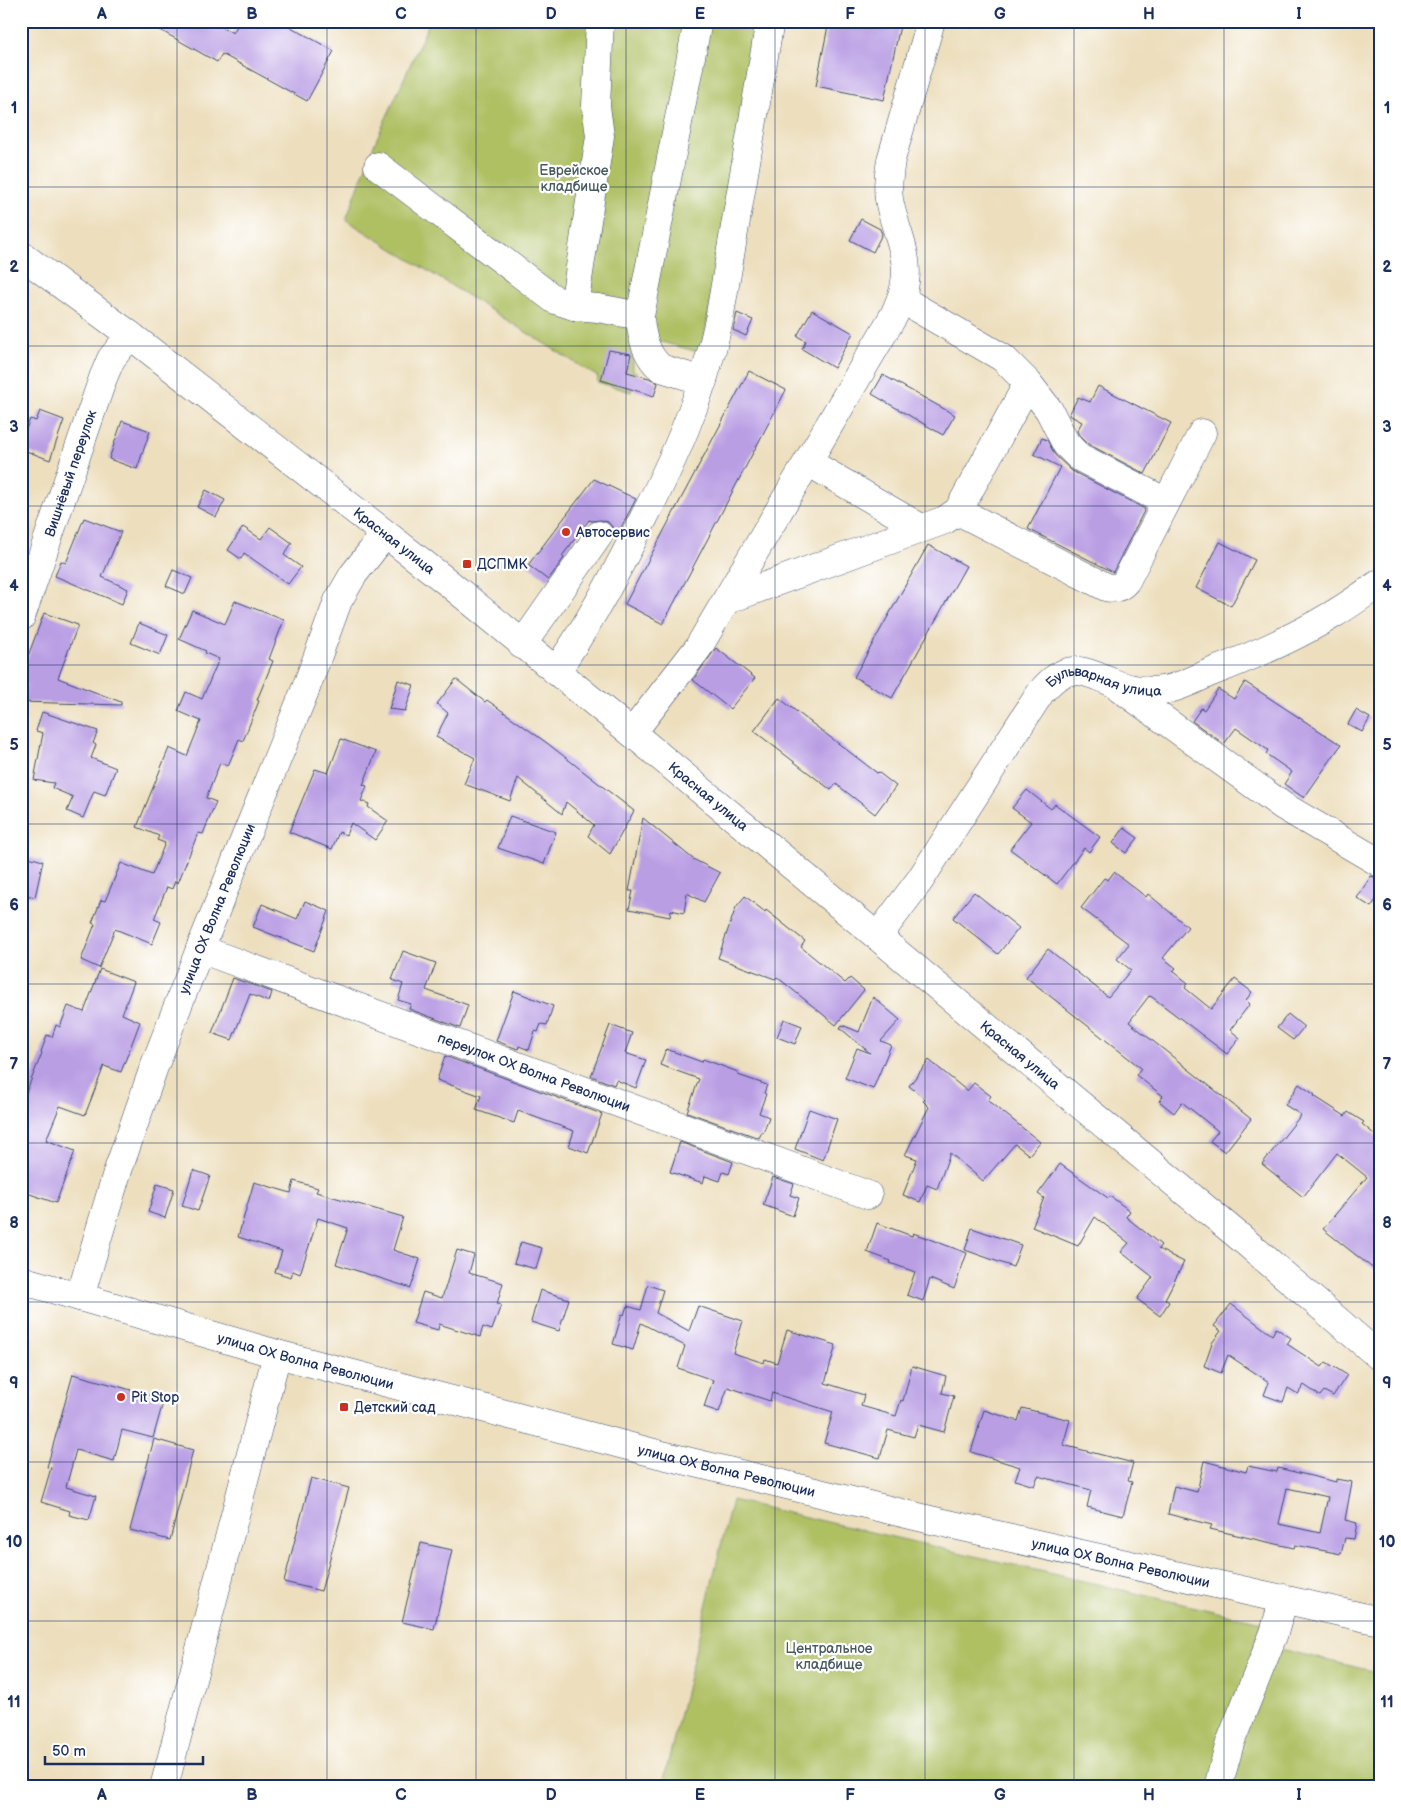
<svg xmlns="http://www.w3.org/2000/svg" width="1401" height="1808" font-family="'Balsamiq Sans',sans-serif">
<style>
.green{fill:#afc063;stroke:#657860}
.building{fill:#b99ee4;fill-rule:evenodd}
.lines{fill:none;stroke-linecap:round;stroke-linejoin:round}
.minor-casing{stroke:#3a496c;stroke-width:29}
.major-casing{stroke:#3a496c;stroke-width:29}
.minor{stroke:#fff;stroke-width:28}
.major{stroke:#fff;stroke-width:28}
.grid{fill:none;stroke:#1b2f5e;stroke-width:1;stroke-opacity:0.55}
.poi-dot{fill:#c8321e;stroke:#fff;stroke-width:2}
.labels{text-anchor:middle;stroke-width:4.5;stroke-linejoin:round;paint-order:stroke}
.park-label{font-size:14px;fill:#475a60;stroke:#fff}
.street-label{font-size:14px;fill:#1b2f5e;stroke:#fff}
.poi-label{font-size:14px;fill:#1b2f5e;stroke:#fff;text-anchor:start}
.neatline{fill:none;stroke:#1b2f5e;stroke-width:2}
.grid-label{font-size:16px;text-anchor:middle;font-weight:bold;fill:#1b2f5e}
</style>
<rect width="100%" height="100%" fill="#fff"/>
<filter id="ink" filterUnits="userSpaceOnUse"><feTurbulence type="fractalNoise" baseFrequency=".02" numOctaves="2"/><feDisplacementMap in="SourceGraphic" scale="10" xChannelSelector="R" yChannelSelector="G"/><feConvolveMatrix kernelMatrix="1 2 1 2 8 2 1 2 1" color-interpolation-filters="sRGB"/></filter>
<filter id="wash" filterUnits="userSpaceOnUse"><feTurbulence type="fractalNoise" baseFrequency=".0096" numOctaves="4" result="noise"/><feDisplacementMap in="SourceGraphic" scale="20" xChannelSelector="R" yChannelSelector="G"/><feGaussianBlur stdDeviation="1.12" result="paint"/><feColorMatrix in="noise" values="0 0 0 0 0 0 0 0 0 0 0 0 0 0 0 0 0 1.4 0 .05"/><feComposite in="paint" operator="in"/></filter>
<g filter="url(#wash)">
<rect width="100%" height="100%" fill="#eddfbe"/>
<!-- green -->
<g class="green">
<polygon points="430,21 758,21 702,353 633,334 633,371 637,372 631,392 597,382 598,377 346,220 373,147"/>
<polygon points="732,1500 1261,1622 1256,1643 1380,1673 1380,1787 662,1787"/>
</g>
<g id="blocks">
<!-- building -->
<g class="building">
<polygon points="144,21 211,21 233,33 240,21 280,21 334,51 307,101 222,54 217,62"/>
<polygon points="829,21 901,21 884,100 816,86"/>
<polygon points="861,219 880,229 882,234 873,252 850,240"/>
<polygon points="812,310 853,333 834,368 802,349 806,341 797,336"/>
<polygon points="737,313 753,320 746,336 733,330"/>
<polygon points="609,350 631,354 627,372 649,378 658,383 654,396 601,380"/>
<polygon points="749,371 786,390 663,624 625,604"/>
<polygon points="883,375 955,415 943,435 872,394"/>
<polygon points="1098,386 1171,423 1145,474 1088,444 1079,435 1077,431 1082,422 1069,415 1078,397 1090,402"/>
<polygon points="40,411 64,420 50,460 21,449 21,442 30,419 36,421"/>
<polygon points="122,421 150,431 137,469 109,459"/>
<polygon points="1042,438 1047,440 1055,455 1072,471 1145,509 1113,572 1028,529 1060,467 1034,454"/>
<polygon points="594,479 636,499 616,537 615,536 613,528 608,522 601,520 592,521 589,520 562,556 564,558 548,580 528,565"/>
<polygon points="206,490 225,500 216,517 197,507"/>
<polygon points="84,518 121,532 102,577 128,589 122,604 55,576 61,561 66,563"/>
<polygon points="243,527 261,539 270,527 292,543 284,555 301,567 288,584 244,553 241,559 228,550"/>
<polygon points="1220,542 1255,560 1231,606 1196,588"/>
<polygon points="928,545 966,566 892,698 854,677"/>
<polygon points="173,570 192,578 185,594 166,586"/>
<polygon points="235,601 284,620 269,659 273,661 257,700 259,701 243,741 239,739 228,766 220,763 206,798 216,802 203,834 198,833 178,883 175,881 172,889 167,887 154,919 161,922 152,944 115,929 99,968 81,960 95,924 92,923 101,900 105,901 121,863 152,875 165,843 157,840 159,836 137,827 169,748 187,756 201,721 178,711 186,692 202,699 219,659 205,653 206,651 179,639 192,610 225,624"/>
<polygon points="44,613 78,625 58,678 121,702 121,705 21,702 26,684 21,682 21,675"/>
<polygon points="139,623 168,635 160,655 131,643"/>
<polygon points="716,648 755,678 730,709 693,680"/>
<polygon points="456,679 485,702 487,700 547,743 634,811 610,854 588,836 594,825 566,802 562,814 518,778 510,801 464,784 475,758 436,737 448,713 437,704"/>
<polygon points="398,680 414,685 405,711 389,709"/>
<polygon points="1245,682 1341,745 1304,798 1284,784 1292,772 1266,754 1268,750 1236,728 1224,744 1192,721 1201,708 1204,710 1218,689 1234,699"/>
<polygon points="779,698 877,773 878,772 896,786 875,814 836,784 831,790 754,731"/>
<polygon points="1356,710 1370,718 1362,732 1348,724"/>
<polygon points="42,712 98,731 93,743 96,745 91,758 116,768 105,795 94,791 83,818 67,811 73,797 52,788 54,783 34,780 43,733 36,731"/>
<polygon points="341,739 376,752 363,785 367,786 361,801 369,804 368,807 388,821 375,840 351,823 346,835 339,832 332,849 289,832 315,769 328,773"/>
<polygon points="1027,790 1051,809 1055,804 1100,837 1089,852 1084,848 1057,884 1010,849 1031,822 1012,808"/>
<polygon points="510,816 556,832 544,864 498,848"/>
<polygon points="643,818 693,859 720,873 704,902 687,893 684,913 671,910 670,917 629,909 633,891 629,891"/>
<polygon points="1124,828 1138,838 1126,853 1113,843"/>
<polygon points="21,855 43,861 35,897 21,894"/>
<polygon points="1114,872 1146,897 1148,894 1188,927 1163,958 1176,968 1173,971 1188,983 1185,988 1211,1009 1235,979 1252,992 1246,1000 1250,1004 1230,1030 1240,1038 1227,1054 1152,997 1149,996 1129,1022 1251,1119 1225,1152 1210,1141 1218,1131 1182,1102 1174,1113 1159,1101 1163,1096 1136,1075 1141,1068 1026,977 1048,949 1108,997 1131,970 1117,959 1129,944 1081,908 1104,878 1108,880"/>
<polygon points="1371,876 1380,879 1380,894 1371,907 1357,898"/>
<polygon points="974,892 1019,928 998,954 953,918"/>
<polygon points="745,896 765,912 766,910 805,941 801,947 845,983 850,978 864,990 836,1025 777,977 775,979 718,958 736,907"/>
<polygon points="305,901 329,911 314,951 253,927 262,904 297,919"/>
<polygon points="403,951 436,963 426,990 468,1005 460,1028 409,1009 411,1004 398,1000 403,984 392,980"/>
<polygon points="100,969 134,982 122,1014 140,1022 121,1072 104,1066 85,1115 60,1106 46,1140 75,1151 56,1203 21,1191 21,1105 42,1053 41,1052 47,1035 52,1037 56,1025 60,1027 68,1006 84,1012"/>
<polygon points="233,978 272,992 269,1002 250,994 232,1040 212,1033"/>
<polygon points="514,991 553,1006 547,1025 541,1024 538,1032 535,1031 529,1050 519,1046 518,1049 496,1041"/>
<polygon points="873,997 900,1020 881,1041 891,1045 873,1089 845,1078 857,1048 870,1053 840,1028 842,1025 859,1032"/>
<polygon points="1288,1014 1304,1027 1293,1040 1277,1028"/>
<polygon points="784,1019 802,1026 795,1044 777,1037"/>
<polygon points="610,1025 632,1033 625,1053 646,1060 636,1088 616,1080 614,1085 591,1076"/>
<polygon points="666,1049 702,1062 703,1059 738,1072 738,1075 767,1085 764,1093 766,1094 759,1113 769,1117 763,1133 762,1132 759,1138 687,1112 699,1079 660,1065"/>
<polygon points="445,1056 602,1114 588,1153 569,1146 574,1131 518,1111 514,1123 476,1110 481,1096 437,1080"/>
<polygon points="929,1060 967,1091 974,1083 991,1096 988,1100 1040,1142 1029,1155 1015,1144 983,1181 950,1153 937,1189 927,1185 920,1202 903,1195 917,1159 905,1155 929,1107 923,1101 925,1099 909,1086"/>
<polygon points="1299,1084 1315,1095 1314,1096 1345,1116 1348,1112 1364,1122 1362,1124 1380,1139 1380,1274 1323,1229 1367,1177 1337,1153 1303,1197 1262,1164 1301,1115 1285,1105"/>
<polygon points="809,1109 837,1119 823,1160 795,1149"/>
<polygon points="680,1142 733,1162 729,1174 723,1172 720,1181 705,1176 703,1183 670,1172"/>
<polygon points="1060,1164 1108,1198 1110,1196 1130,1211 1126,1217 1161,1245 1158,1249 1184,1262 1165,1299 1169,1302 1160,1316 1137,1299 1153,1277 1121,1252 1129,1243 1095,1217 1078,1246 1032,1227 1044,1198 1038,1194"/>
<polygon points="193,1170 210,1176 198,1211 182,1206"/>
<polygon points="773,1177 794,1184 790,1195 799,1198 793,1216 763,1205"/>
<polygon points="294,1181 318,1188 316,1192 403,1217 393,1250 420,1259 411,1288 336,1264 348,1228 318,1218 300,1274 293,1271 291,1277 275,1272 282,1251 238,1237 254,1182 291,1193"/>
<polygon points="157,1184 174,1189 165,1218 148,1212"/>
<polygon points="877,1223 912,1236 913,1233 967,1253 954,1289 930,1279 923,1301 907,1295 915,1272 890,1263 891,1261 867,1252"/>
<polygon points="972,1228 1021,1245 1013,1267 965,1250"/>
<polygon points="521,1242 542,1248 536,1269 514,1263"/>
<polygon points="457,1250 474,1255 469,1273 503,1283 497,1304 501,1305 492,1330 483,1327 480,1337 439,1324 438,1330 413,1323 423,1292 442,1298"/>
<polygon points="648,1285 663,1290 656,1313 689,1331 698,1306 743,1321 733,1353 764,1363 765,1359 777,1363 787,1330 836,1345 825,1383 864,1395 861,1406 896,1416 901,1400 903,1401 912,1366 946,1376 942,1393 954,1396 944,1432 918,1425 914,1437 888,1430 880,1458 824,1443 833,1412 772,1393 770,1401 728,1387 719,1412 704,1407 713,1380 678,1368 685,1346 641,1323 633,1350 613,1344 622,1314 624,1315 627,1306 641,1310"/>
<polygon points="540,1290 569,1299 559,1331 531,1322"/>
<polygon points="1231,1304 1272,1335 1276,1328 1291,1338 1287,1344 1322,1367 1326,1362 1347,1375 1333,1396 1324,1391 1320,1396 1304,1385 1298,1394 1288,1388 1283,1402 1264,1395 1269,1382 1228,1355 1221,1373 1204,1366 1212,1343 1221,1331 1214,1326"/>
<polygon points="73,1374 164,1399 153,1438 122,1430 114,1461 76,1450 66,1487 96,1496 89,1520 69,1515 70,1511 41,1502 51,1468 47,1467"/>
<polygon points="1022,1408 1070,1420 1063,1445 1133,1463 1128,1481 1132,1482 1123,1516 1087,1507 1091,1490 1038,1476 1034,1486 1015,1480 1020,1467 971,1452 984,1410 1018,1421"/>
<polygon points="154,1439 193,1450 170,1540 130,1530"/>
<path d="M1204,1461L1246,1472L1248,1466L1277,1472L1278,1468L1336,1482V1479L1352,1482L1345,1520L1357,1523L1354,1539L1345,1538L1341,1554L1295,1545L1294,1548L1210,1529L1212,1525L1168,1514L1174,1486L1197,1492ZM1287,1488L1328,1497L1320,1533L1279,1524Z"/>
<polygon points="311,1478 349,1488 321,1591 284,1582"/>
<polygon points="421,1543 452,1550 434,1629 402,1622"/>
</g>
</g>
</g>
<g filter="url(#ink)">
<use href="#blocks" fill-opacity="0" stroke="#3a496c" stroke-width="1"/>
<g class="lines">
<!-- minor casing -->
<g class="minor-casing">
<g id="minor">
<path d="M378,166L555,300L574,306L598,308L640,316C641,334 646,356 661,368L703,381"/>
<path id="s1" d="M21,255L130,335L446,581L632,733L1241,1238L1380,1357"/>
<polyline points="574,306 600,136 596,106 600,21"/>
<polyline points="640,316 698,21"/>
<polyline points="1028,383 1049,410 1066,444 1079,457 1166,502"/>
<polyline points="808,462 921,528"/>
<path d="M958,511L1106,587C1115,589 1120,588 1126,581L1202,433"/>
<polyline points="727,600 945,520 958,511 1028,383 1003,358 901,299"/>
<path id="s2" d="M21,617L103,378L111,359L130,335"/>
<polyline points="522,645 599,535"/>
<path d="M556,671C587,627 612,581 636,533C672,464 703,396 719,320L770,21"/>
<polyline points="1120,688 1283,806 1380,863"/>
<path d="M632,733L698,648L894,315C899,304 904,294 905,282C910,254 893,226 889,199C887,186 889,173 891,160L931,21"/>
<path id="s3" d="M878,936L920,880L1041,692C1066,662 1080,669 1111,682C1127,689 1146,692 1163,690C1179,688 1195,679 1209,673C1251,657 1294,638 1332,615C1349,605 1364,594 1380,583"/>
<path id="s4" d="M200,949L868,1195"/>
<path id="s5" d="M80,1297L116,1176L154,1067L200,949L306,688L338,601L353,575L385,534"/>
<polyline points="164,1787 277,1354"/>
<polyline points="1218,1787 1230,1743 1274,1633 1284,1598"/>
</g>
</g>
<!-- major casing -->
<g class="major-casing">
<g id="major">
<path id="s6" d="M21,1280L277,1354L658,1454L931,1520L1380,1621"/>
</g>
</g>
<!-- minor -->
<use href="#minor" class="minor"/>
<!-- major -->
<use href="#major" class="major"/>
</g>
</g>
<!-- grid -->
<path class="grid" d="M177,21V1787M327,21V1787M476,21V1787M626,21V1787M775,21V1787M925,21V1787M1074,21V1787M1224,21V1787M21,187H1380M21,346H1380M21,506H1380M21,665H1380M21,824H1380M21,984H1380M21,1143H1380M21,1302H1380M21,1462H1380M21,1621H1380"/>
<!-- markers -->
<g class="poi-dot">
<circle cx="566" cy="532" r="5"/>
<rect x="462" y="559" width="10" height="10" rx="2.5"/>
<circle cx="121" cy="1397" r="5"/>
<rect x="339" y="1402" width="10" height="10" rx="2.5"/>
</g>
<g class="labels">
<!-- park labels -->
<g class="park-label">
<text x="574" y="175">Еврейское<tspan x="574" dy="16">кладбище</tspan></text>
<text x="829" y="1653">Центральное<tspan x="829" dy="16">кладбище</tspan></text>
</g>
<!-- street labels -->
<g class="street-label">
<text dy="5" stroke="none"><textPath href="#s2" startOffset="152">Вишнёвый переулок</textPath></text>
<text dy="5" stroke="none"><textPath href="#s1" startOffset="470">Красная улица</textPath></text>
<text dy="5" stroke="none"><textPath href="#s3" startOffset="364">Бульварная улица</textPath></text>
<text dy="5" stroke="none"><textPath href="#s1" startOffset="875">Красная улица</textPath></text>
<text dy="5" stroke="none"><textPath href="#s5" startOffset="412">улица ОХ Волна Революции</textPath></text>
<text dy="5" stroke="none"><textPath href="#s1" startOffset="1280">Красная улица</textPath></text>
<text dy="5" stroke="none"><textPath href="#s4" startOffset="356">переулок ОХ Волна Революции</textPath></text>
<text dy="5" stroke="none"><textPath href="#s6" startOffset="296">улица ОХ Волна Революции</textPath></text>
<text dy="5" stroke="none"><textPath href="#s6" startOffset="731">улица ОХ Волна Революции</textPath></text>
<text dy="5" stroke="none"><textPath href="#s6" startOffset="1136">улица ОХ Волна Революции</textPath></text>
</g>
<!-- poi labels -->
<g class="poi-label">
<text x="576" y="537">Автосервис</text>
<text x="477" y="569">ДСПМК</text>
<text x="131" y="1402">Pit Stop</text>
<text x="354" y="1412">Детский сад</text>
</g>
</g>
<!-- margin -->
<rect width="1401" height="1808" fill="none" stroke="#fff" stroke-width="55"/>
<!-- scale -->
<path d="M45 1756v8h158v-8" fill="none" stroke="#1b2f5e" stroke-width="2.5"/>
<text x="52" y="1756" font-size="15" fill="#1b2f5e" stroke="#ffffff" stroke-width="4" paint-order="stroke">50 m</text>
<rect x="28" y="28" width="1346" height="1752" class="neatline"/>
<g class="grid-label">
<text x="102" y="19">A</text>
<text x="252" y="19">B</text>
<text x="401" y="19">C</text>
<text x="551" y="19">D</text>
<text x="700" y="19">E</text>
<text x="850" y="19">F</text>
<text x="1000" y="19">G</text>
<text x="1149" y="19">H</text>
<text x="1299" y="19">I</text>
<text x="14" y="113">1</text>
<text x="1387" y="113">1</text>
<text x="14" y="272">2</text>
<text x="1387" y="272">2</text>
<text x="14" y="432">3</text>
<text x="1387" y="432">3</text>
<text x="14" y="591">4</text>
<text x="1387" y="591">4</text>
<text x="14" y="750">5</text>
<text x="1387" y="750">5</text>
<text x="14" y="910">6</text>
<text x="1387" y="910">6</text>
<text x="14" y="1069">7</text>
<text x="1387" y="1069">7</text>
<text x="14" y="1228">8</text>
<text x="1387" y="1228">8</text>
<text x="14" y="1388">9</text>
<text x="1387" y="1388">9</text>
<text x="14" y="1547">10</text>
<text x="1387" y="1547">10</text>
<text x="14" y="1707">11</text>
<text x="1387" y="1707">11</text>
<text x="102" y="1800">A</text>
<text x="252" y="1800">B</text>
<text x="401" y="1800">C</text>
<text x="551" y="1800">D</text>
<text x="700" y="1800">E</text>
<text x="850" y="1800">F</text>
<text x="1000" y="1800">G</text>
<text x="1149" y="1800">H</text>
<text x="1299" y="1800">I</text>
</g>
</svg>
